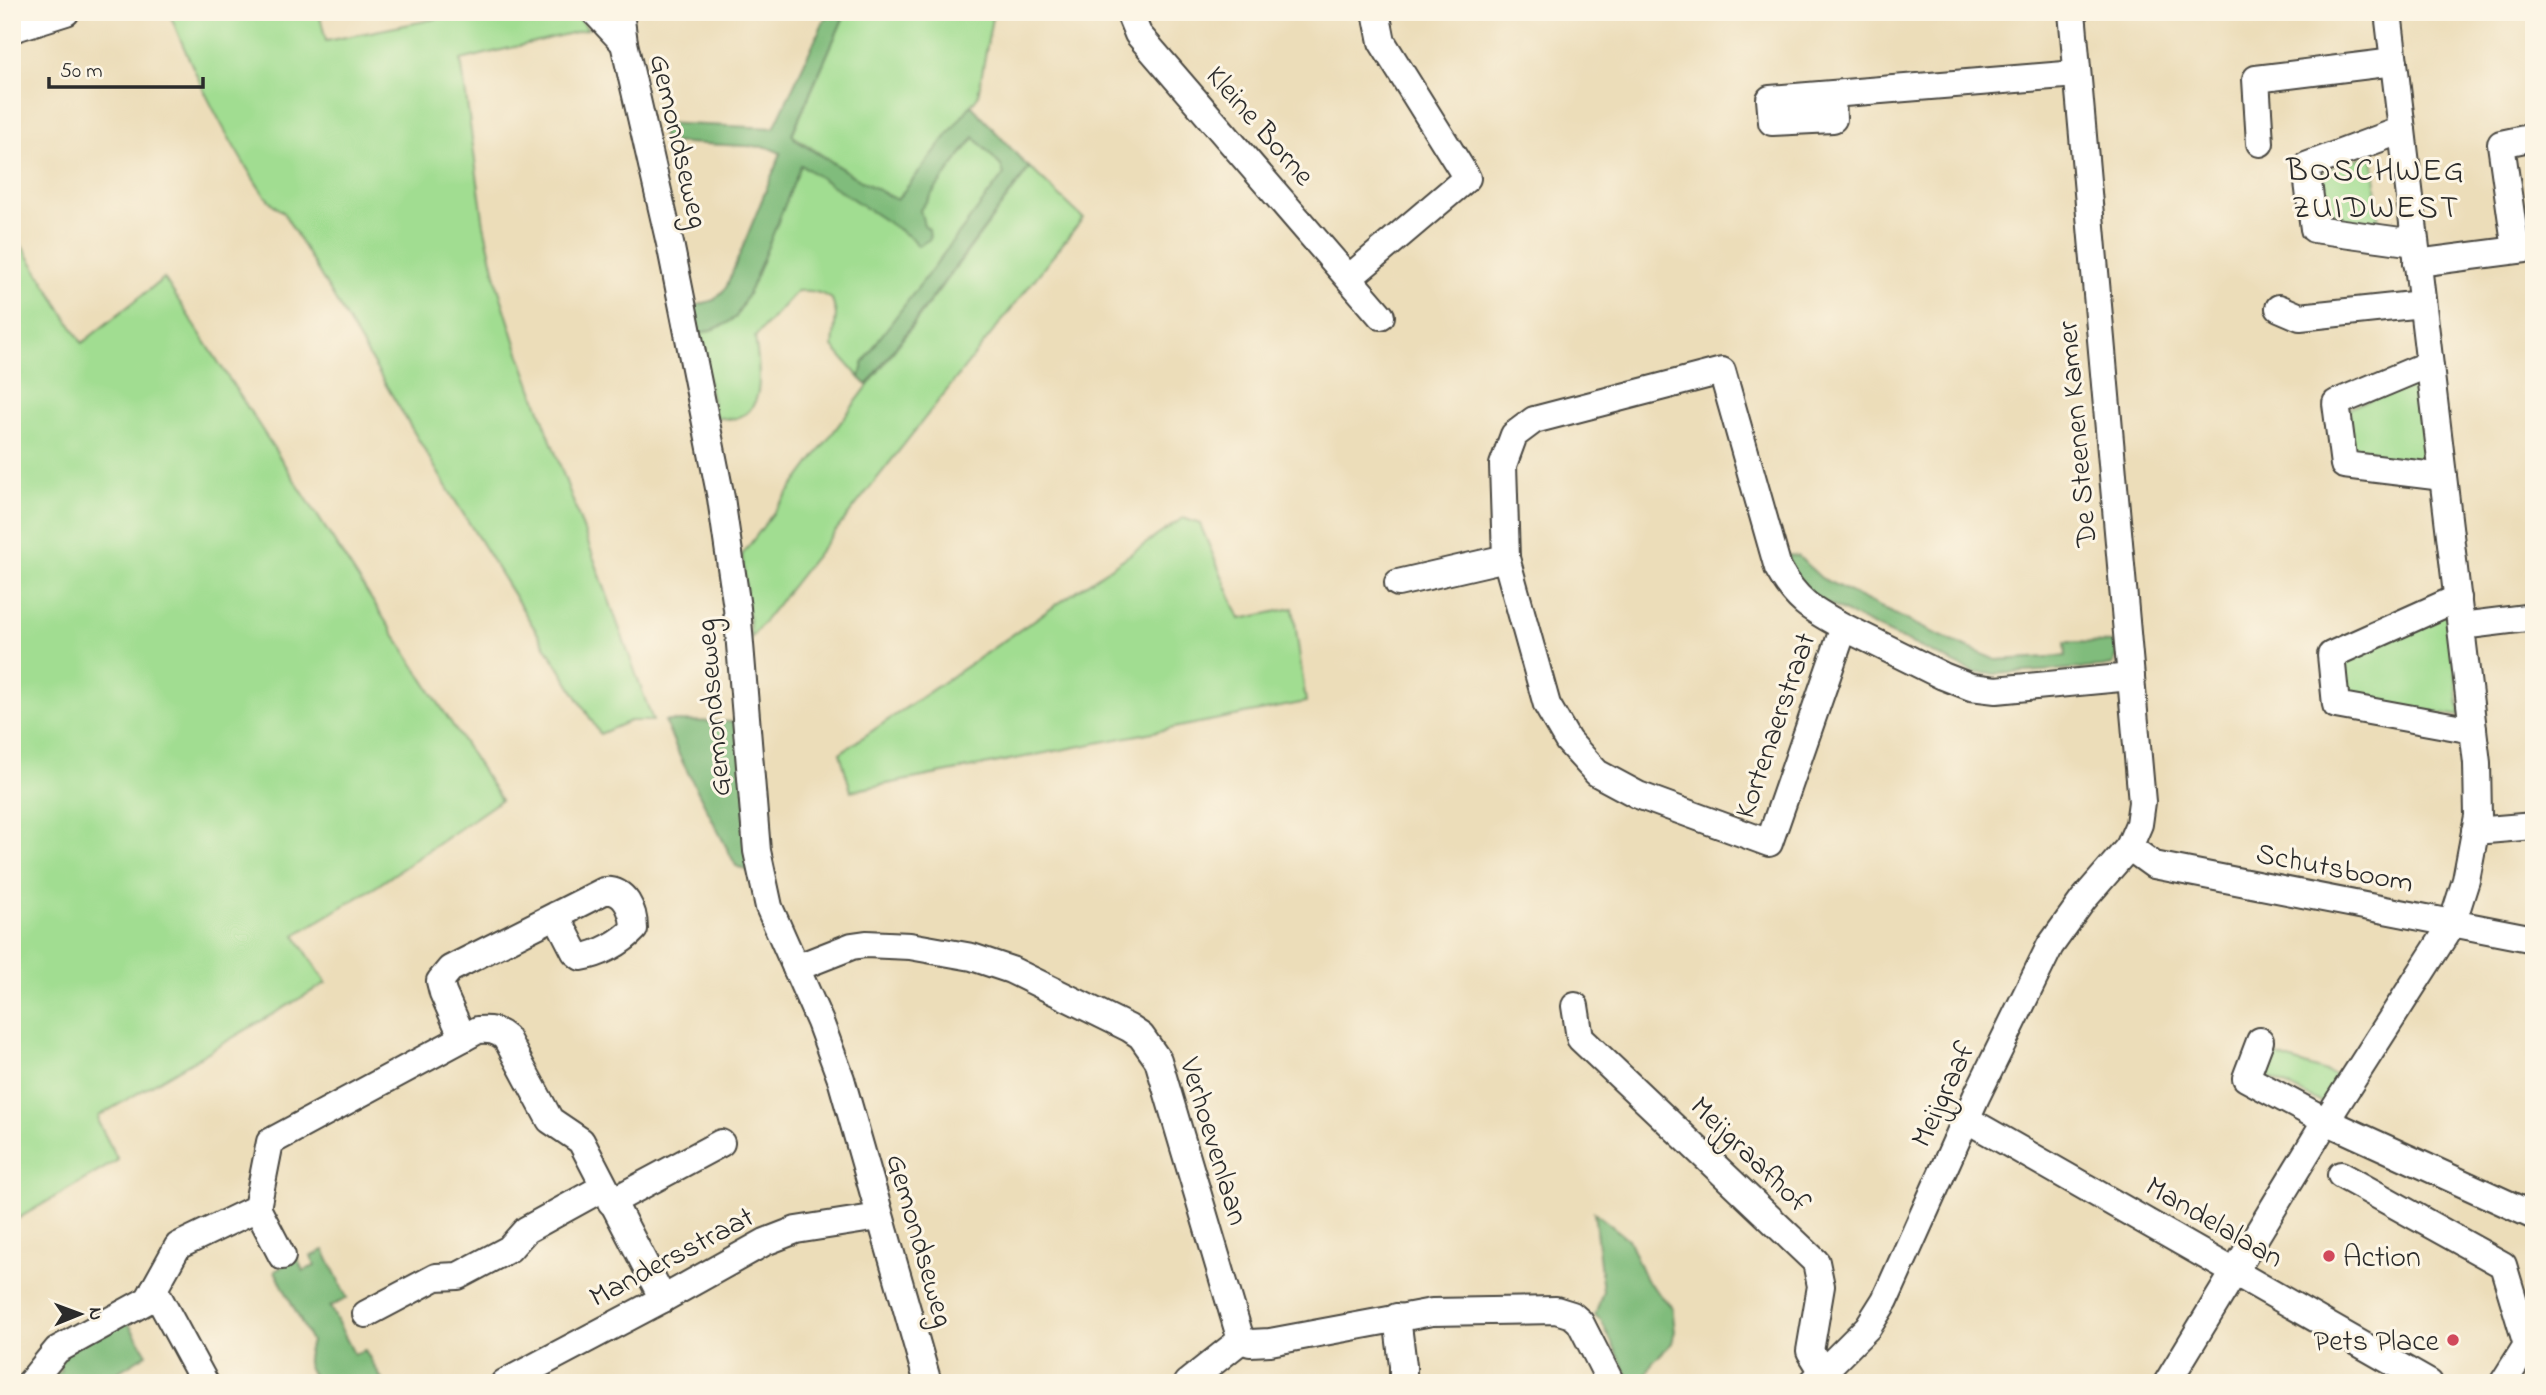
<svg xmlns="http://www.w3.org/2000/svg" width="2546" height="1395" font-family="'Indie Flower',sans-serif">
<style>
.green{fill:#a1dd91;stroke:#66845e;stroke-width:2}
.forest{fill:#80bc7b;stroke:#567453;stroke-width:2}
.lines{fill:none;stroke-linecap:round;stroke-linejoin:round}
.minor-casing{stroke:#484640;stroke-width:30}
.minor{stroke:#fff;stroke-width:26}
.poi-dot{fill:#d1495b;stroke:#fcf5e5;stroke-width:2.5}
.labels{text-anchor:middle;stroke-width:6;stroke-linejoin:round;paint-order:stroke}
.street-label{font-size:30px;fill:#2b2b2b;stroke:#fcf5e5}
.poi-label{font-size:30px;fill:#2b2b2b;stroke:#fcf5e5;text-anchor:start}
.neighbourhood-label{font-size:32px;letter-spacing:2px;fill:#2b2b2b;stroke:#fcf5e5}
</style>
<rect width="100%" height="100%" fill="#fcf5e5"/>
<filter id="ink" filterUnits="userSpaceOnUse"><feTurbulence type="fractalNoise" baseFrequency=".0143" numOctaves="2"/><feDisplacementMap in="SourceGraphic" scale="14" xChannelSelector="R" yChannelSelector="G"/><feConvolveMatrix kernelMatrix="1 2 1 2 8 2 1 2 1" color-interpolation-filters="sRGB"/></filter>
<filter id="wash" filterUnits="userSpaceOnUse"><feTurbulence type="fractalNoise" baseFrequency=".00686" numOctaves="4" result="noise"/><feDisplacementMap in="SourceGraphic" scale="28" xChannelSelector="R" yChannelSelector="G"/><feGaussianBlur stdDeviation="1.57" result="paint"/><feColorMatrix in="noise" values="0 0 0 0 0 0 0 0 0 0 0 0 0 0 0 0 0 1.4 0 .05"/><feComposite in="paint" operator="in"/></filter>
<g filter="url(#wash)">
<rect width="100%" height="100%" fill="#ecddb9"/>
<!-- green -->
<g class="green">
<path d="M169,12H319L326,41L455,15V12H574L588,29L461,60L484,225L498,287L517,347L653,721H630L600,734L446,486L283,212C263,199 256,182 243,162C214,114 190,64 169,12Z"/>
<polygon points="846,12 993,12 978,96 897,200 861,181 792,135"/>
<path d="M975,137L1001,166L1005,174L879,339L863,364L860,378L833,347L836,314L832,299C820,292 811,290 797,291L755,337C758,362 770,414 731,419C726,419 719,417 715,417L699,334L724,325L736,317L751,288L801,164L913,239L924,225L919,210Z"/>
<polygon points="2373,153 2380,230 2325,223 2319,176 2327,170"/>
<polygon points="1026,164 1083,218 751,638 742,555 1029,169"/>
<polygon points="12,230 82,343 164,278 501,800 377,886 295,935 326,983 99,1116 98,1122 118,1160 12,1222"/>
<polygon points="2417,380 2428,467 2353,459 2349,408"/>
<polygon points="1183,518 1200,524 1240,619 1293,608 1306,702 851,791 840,753"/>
<polygon points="2449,612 2460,716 2344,697 2342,661"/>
<polygon points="2259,1050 2341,1077 2328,1106 2250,1068"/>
</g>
<!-- forest -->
<g class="forest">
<polygon points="828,12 846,12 792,134 796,140 861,181 897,200 971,105 1029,168 867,385 860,378 863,364 879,339 1004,174 1001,166 974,137 920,210 924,225 929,229 930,239 918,246 913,239 801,165 751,288 736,317 724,325 699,334 694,306 714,300 726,288 781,153 767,147 664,142 660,123 774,128"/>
<polygon points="1788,555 1798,556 1821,578 1929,631 1996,660 2066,656 2065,642 2116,643 2117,656 2113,665 2102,667 1995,674 1975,673 1806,594 1797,587"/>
<polygon points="665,721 741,722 751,872 736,866 680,757"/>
<polygon points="1594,1212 1628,1239 1646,1280 1672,1307 1675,1331 1672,1343 1653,1362 1647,1374 1649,1383 1631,1383 1602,1322 1595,1316 1603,1291"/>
<path d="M324,1250L347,1298L330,1307L354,1354L365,1350L384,1383H317C304,1360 305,1364 311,1341L275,1271L297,1257L303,1271L315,1266L311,1256Z"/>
<polygon points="125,1318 147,1354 100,1383 41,1383 61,1371 56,1358"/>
</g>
</g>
<g filter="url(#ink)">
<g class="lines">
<!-- minor casing -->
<g class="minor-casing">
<g id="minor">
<polyline points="595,12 624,43"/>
<polyline points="620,12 624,43 671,248 721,498 737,608 757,851 769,907 820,1022 841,1079 928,1383"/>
<polyline points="1129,12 1138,34 1381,316"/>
<polyline points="12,29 66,12"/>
<polyline points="1832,95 1833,119 1772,122 1770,99 2077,74"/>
<polyline points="2402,130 2306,166 2314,229 2415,243"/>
<polyline points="2260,143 2256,79 2394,62"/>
<polyline points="2516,250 2501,144 2534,137"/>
<polyline points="2417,263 2533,248"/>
<polyline points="1349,278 1467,178 1382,42 1376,12"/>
<polyline points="2279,308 2300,317 2422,304"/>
<polyline points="2429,364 2336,403 2344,465 2443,477"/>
<polyline points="1398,583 1506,558"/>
<polyline points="2458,598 2331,655 2336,705 2473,730"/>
<polyline points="2461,626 2534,617"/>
<path d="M1844,627C1811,609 1797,602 1778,568L1722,371L1534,420L1514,435L1503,465L1506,558L1547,705L1568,741L1597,773L1638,795L1769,843L1844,627L1943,676L1971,687L1996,690L2131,677"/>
<polyline points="2475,831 2534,826"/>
<polyline points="2129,847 2154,865 2534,939"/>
<polyline points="796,968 852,946 866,944 910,946 972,957 1011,970 1129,1028 1141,1036 1158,1060 1241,1340"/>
<polyline points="1575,1006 1580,1038 1816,1262 1821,1286 1810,1351 1823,1372 1834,1383"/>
<path d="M463,1038L443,993L440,981L450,969L604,891C625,888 634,911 634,929C622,942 599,955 581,957L575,952L556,915"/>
<polyline points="2260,1041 2246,1078 2326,1121 2534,1216"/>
<polyline points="1966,1119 2429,1383"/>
<polyline points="2341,1175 2503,1265 2527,1345 2503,1383"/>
<polyline points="611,1202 721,1143"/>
<polyline points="257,1208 282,1256"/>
<polyline points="154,1289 205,1383"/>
<polyline points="366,1314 436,1277 458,1276 509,1249 526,1230 604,1187"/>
<polyline points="1397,1317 1403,1366 1403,1383"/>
<polyline points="1241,1340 1250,1343 1270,1342 1432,1312 1556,1310 1572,1315 1580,1322 1611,1383"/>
<path d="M30,1383L57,1350L148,1300L178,1246L257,1208L270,1142L478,1030C489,1029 497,1030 506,1038L550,1120L581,1141L663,1299"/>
<polyline points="504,1383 663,1299 765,1242 796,1230 879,1217"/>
<polyline points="1187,1383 1241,1340"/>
<polyline points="1812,1383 1868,1327 1885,1300 1976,1097 2050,946 2083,900 2129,847 2139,824 2142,802 2072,12"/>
<polyline points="2167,1383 2326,1121 2452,924 2466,880 2478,816 2477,763 2388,12"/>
</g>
</g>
<!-- minor -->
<use href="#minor" class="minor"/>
</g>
</g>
<!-- markers -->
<g class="poi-dot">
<circle cx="2329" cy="1256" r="7"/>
<circle cx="2453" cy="1340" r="7"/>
</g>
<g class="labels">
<!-- street labels -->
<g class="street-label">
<text transform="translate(1261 125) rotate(49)" y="10">Kleine Borne</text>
<text transform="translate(680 141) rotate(77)" y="10">Gemondseweg</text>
<text transform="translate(2076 434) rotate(-95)" y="10">De Steenen Kamer</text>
<text transform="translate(712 708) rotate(-95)" y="10">Gemondseweg</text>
<text transform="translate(1774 725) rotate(-71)" y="10">Kortenaerstraat</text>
<text transform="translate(2335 867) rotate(11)" y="10">Schutsboom</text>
<text transform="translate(1942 1094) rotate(-65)" y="10">Meijgraaf</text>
<text transform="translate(1215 1141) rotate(73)" y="10">Verhoevenlaan</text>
<text transform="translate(1751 1154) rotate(44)" y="10">Meijgraafhof</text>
<text transform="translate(2215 1221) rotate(30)" y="10">Mandelalaan</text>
<text transform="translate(921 1240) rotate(74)" y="10">Gemondseweg</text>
<text transform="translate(671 1256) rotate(-28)" y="10">Mandersstraat</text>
</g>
<!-- poi labels -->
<g class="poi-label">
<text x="2343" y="1266">Action</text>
<text x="2439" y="1350" text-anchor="end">Pets Place</text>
</g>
<!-- neighbourhood labels -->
<g class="neighbourhood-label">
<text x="2376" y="180">BOSCHWEG<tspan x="2376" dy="37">ZUIDWEST</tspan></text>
</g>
</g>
<!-- margin -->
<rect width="2546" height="1395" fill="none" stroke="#fcf5e5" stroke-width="42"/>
<!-- north arrow -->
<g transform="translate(80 1314) rotate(89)" stroke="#fcf5e5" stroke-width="5" paint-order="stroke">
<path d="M0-5L12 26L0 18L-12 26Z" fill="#2b2b2b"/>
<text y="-10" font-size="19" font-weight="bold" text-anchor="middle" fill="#2b2b2b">N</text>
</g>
<!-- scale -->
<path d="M49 77v10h154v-10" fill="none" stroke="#2b2b2b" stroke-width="3.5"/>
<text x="60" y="77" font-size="21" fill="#2b2b2b" stroke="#fcf5e5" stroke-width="5" paint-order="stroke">50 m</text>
</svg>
